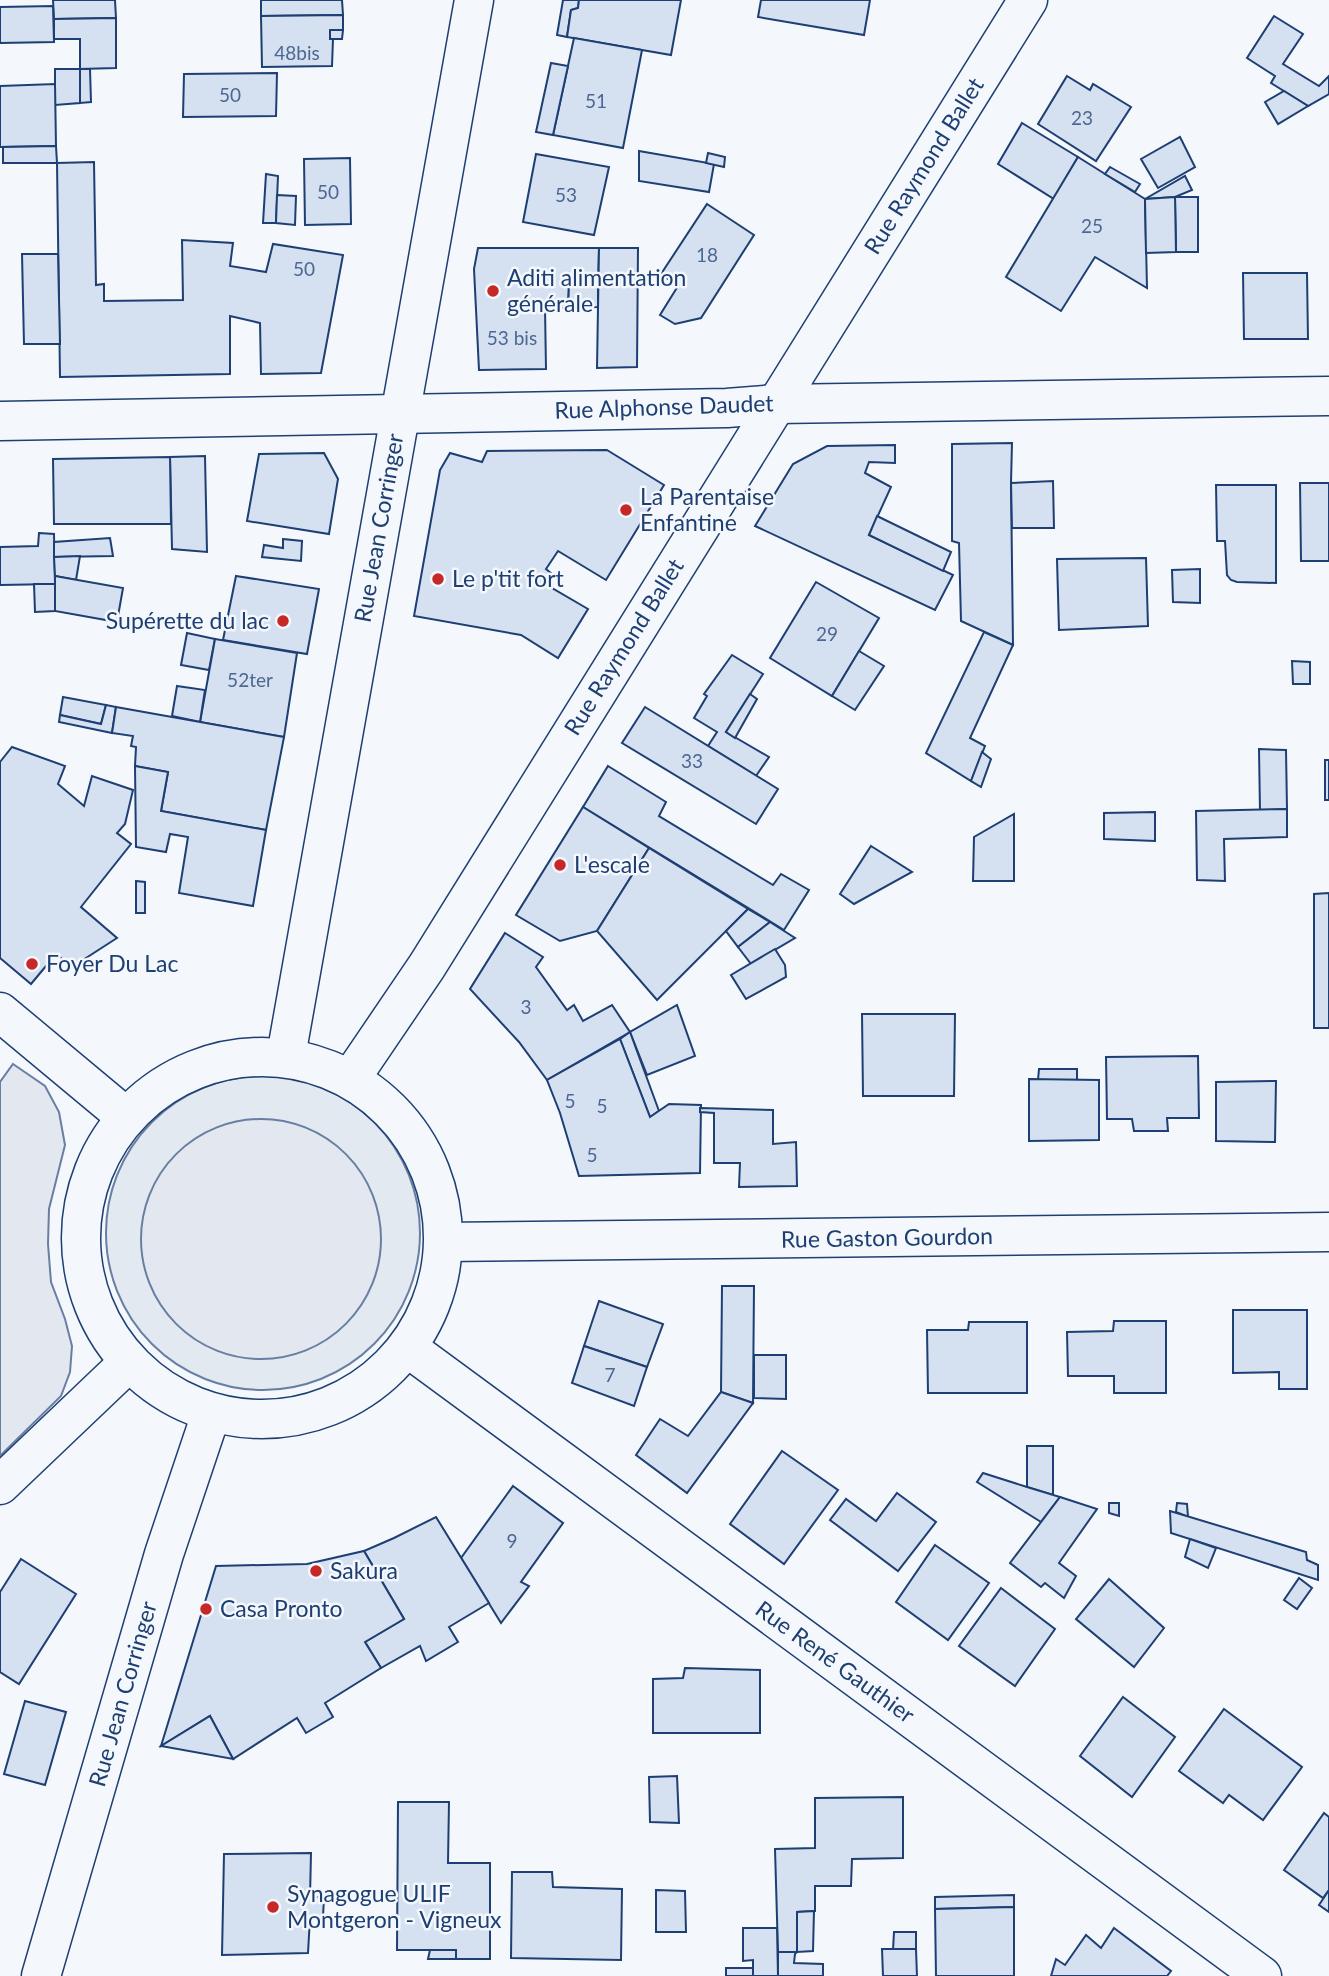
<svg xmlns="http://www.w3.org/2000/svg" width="1329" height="1976" font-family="Lato,sans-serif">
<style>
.green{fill:#e3e9f0;stroke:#687fa3;stroke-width:2}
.parking{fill:#e3e8f0;stroke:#687fa3;stroke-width:2}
.building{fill:#d5e0f0;stroke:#1d3f73;stroke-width:2}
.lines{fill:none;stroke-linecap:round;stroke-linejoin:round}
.minor-casing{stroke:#1d3f73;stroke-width:41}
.minor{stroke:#f4f7fb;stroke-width:38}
.poi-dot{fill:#c62828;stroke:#f4f7fb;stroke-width:2.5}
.labels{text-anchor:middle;stroke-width:5;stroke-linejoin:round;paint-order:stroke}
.number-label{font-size:19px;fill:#4b6792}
.street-label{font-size:23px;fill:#1d3f73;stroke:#f4f7fb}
.poi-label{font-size:23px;fill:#1d3f73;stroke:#f4f7fb;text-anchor:start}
</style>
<rect width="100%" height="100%" fill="#f4f7fb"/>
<!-- green -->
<circle class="green" cx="263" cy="1233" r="157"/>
<!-- parking -->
<g class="parking">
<polygon points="13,1064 45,1086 59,1112 65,1145 49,1209 48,1244 51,1282 65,1319 72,1346 70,1372 61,1396 0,1456 0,1082"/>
<circle cx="261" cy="1239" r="120"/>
</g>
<!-- building -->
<g class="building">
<polygon points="53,0 115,0 116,18 54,19"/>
<polygon points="261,0 342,0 343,15 261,16"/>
<polygon points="563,0 579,0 578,8 571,10 567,37 557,35"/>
<polygon points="579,0 681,0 671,55 567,37 571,10 578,8"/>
<polygon points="761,0 870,0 864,35 758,17"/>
<polygon points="53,6 54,42 0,43 0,7"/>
<polygon points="343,15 343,30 330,30 330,39 333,39 332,66 262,67 261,16"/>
<polygon points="1274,16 1303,34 1283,64 1319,86 1329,76 1329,94 1308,106 1271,83 1275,76 1247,58"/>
<polygon points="116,18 116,68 80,69 80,39 54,39 54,19"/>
<polygon points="330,30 343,30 342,39 330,39"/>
<polygon points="574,38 642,50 623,148 553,135"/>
<polygon points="551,63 568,66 553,135 536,132"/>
<polygon points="55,69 80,69 80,103 55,105"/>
<polygon points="80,69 90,69 91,102 80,103"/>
<polygon points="277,73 276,116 183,117 184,74"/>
<polygon points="1067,76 1090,90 1093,84 1131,107 1096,161 1038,124"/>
<polygon points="55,84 56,146 0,147 0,86"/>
<polygon points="1284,91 1308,106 1278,124 1265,102"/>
<polygon points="1022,123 1078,157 1054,199 998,164"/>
<polygon points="1180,137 1195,167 1158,188 1141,159"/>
<polygon points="56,146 57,163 3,163 3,147"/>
<polygon points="639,151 714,164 709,192 639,181"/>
<polygon points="708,153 725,157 724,167 706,163"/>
<polygon points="536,154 609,167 594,235 523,222"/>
<polygon points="1078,157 1145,199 1147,288 1095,257 1061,311 1006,277"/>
<polygon points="350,158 351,224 305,225 304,159"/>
<polygon points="94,162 96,285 104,284 104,301 183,300 182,240 233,243 230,266 266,272 273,244 343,255 321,373 261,374 260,323 230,316 230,374 60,377 57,163"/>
<polygon points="1110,167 1140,184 1135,192 1105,174"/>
<polygon points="266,174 278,176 276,223 263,223"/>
<polygon points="1185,176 1192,190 1175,197 1145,199"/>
<polygon points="277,195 296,196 295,225 276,223"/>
<polygon points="1175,197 1198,197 1198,252 1176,252"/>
<polygon points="1175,197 1176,252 1146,253 1145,199"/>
<polygon points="707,204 754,235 701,318 675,324 660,315 678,286 661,274"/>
<polygon points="478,248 599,248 598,286 569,285 568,308 545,308 546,369 479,370 474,269"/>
<polygon points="599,248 638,248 637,367 597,368"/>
<polygon points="22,254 58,254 60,344 24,344"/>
<polygon points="1243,273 1307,273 1308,339 1244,339"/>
<polygon points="569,285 598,286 598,307 568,308"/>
<polygon points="1012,443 1011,483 1013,645 961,621 959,543 952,541 952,444"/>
<polygon points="895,445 895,463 869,462 865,473 891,487 869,535 953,575 935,610 755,526 793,464 827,446"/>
<polygon points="607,450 664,485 606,580 558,551 546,569 552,574 547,585 588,609 558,658 521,635 414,616 440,470 450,453 482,462 487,451"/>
<polygon points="324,453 338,479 329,534 247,521 259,454"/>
<polygon points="205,456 207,552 172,549 170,457"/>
<polygon points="170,457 171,524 54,524 53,459"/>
<polygon points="1053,481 1054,528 1012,528 1011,483"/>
<polygon points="1300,483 1329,483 1329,561 1301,561"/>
<polygon points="1216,485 1276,485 1276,583 1237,582 1231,580 1227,575 1225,541 1217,541"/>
<polygon points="877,516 951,552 943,571 869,535"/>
<polygon points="39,533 54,534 55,584 0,585 0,547 38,546"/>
<polygon points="110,538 113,556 54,557 54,542"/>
<polygon points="283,539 302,541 301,561 262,557 264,545 283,548"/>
<polygon points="80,556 76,580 55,576 54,557"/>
<polygon points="1146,558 1148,626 1059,630 1057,559"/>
<polygon points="1200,569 1200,603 1173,602 1172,570"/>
<polygon points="55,576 123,588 117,622 55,611"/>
<polygon points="236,576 319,589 307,654 223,640"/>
<polygon points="816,582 879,618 832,696 770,658"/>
<polygon points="34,584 55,584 55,611 35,612"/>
<polygon points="984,632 1013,645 970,738 985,746 971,781 926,753"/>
<polygon points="187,633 215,639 209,670 181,665"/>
<polygon points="215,639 297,653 284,737 200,722"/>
<polygon points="859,651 884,666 855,710 832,696"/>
<polygon points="732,655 763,674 726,732 769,757 756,776 708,746 717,732 694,718 707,696 704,694"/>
<polygon points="1292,661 1310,662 1310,684 1293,684"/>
<polygon points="177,686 205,690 200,722 172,716"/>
<polygon points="750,694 757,699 735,738 726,732"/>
<polygon points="63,697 106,705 101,724 60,715"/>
<polygon points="106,705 116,707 112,733 59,722 60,715 101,724"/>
<polygon points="116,707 284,737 266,830 161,811 168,772 135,766 136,747 131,746 133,736 112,733"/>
<polygon points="645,707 778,789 756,824 622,743"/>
<polygon points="12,747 65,766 58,784 84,806 92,776 133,790 125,824 117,833 131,844 81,907 117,938 72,967 56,954 31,984 0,958 0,762"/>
<polygon points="1259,749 1286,750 1287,809 1260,811"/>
<polygon points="982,752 991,759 981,787 971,781"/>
<rect x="1325" y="760" width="4" height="40"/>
<polygon points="135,766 168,772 161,811 266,830 253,906 179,893 188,837 170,834 166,852 136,847"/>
<polygon points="608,766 666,802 659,816 773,885 781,874 809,890 784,930 583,807"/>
<polygon points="583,807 649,848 597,931 560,941 516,915"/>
<polygon points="1287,809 1287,837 1224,839 1225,881 1197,880 1196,811"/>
<polygon points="1155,812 1155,841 1104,839 1104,813"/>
<polygon points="1014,814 1014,881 973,881 974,837"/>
<polygon points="871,846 912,872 854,904 840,894"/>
<polygon points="649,848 748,909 657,1000 597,931"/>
<polygon points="136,881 145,882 145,913 136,913"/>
<polygon points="1329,893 1329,1028 1314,1028 1314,894"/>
<polygon points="748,909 770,922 738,947 726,931"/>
<polygon points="770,922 795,938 751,964 738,947"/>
<polygon points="505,933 543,957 536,967 567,1010 574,1005 583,1021 612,1005 630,1032 547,1080 519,1042 470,989"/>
<polygon points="775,949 785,965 786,977 746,999 731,975"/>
<polygon points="677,1005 695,1056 647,1075 630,1032"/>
<polygon points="862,1014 955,1014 954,1096 863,1096"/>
<polygon points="630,1032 659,1111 650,1117 620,1039"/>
<polygon points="620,1039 650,1117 669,1104 701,1105 700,1173 579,1176 560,1113 547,1080"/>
<polygon points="1198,1056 1199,1118 1167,1118 1168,1131 1134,1131 1132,1119 1107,1119 1106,1057"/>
<polygon points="1039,1069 1077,1069 1077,1080 1038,1080"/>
<polygon points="1029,1079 1099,1080 1099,1140 1029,1141"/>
<polygon points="1276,1081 1275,1142 1216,1141 1216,1082"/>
<polygon points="700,1108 773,1110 773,1144 796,1142 797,1186 739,1187 740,1163 714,1163 714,1113 700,1112"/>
<polygon points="722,1286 754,1286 753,1403 721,1392"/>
<polygon points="599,1301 663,1324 647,1367 584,1346"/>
<polygon points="1233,1310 1307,1310 1307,1389 1279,1389 1279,1372 1233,1373"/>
<polygon points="1114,1321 1166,1321 1166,1393 1114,1393 1114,1376 1068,1376 1067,1332 1113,1331"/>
<polygon points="969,1322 1027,1322 1027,1393 928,1393 927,1330 968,1330"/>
<polygon points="584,1346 647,1367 634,1406 572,1383"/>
<polygon points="754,1355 786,1355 786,1399 754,1398"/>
<polygon points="721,1392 753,1403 687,1493 636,1455 660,1419 688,1436"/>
<polygon points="1027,1446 1053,1446 1053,1495 1027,1487"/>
<polygon points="782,1451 838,1490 784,1564 730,1524"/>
<polygon points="983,1473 1027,1487 1060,1497 1041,1522 977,1482"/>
<polygon points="513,1486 563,1523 521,1582 529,1586 501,1623 461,1558"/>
<polygon points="897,1493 936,1522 898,1571 830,1520 846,1499 876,1521"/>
<polygon points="1060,1497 1097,1509 1059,1563 1076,1576 1064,1598 1045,1583 1041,1587 1010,1563"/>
<polygon points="1109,1503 1119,1503 1119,1516 1109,1513"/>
<polygon points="1177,1503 1187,1504 1188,1517 1176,1512"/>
<polygon points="1170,1511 1306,1552 1307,1560 1318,1565 1318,1580 1171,1533"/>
<polygon points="436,1517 489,1603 449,1627 458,1642 426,1661 420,1646 381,1668 365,1642 404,1619 364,1551 394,1538"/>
<polygon points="1190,1539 1216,1548 1208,1568 1185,1557"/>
<polygon points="935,1545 989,1583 948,1640 896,1602"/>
<polygon points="364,1551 404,1619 365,1642 381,1668 325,1703 333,1717 306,1733 297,1718 233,1759 210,1716 161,1746 216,1566 307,1564"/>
<polygon points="21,1559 76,1594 19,1684 0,1672 0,1592"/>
<polygon points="1299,1578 1312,1588 1297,1609 1284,1600"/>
<polygon points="1109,1579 1164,1628 1134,1667 1076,1619"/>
<polygon points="1001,1588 1055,1629 1015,1686 959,1646"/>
<polygon points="685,1668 760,1670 760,1733 653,1733 653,1679 683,1678"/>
<polygon points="1123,1697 1175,1737 1132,1797 1080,1756"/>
<polygon points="25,1701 66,1712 45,1785 4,1774"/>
<polygon points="1224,1709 1302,1767 1263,1820 1229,1795 1223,1803 1179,1771"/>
<polygon points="210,1716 233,1759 161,1746"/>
<polygon points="677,1776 679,1823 650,1822 649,1777"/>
<polygon points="903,1797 903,1858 852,1859 851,1886 815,1886 815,1911 797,1912 797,1952 778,1952 775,1849 815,1848 815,1798"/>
<polygon points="398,1802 449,1802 448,1863 490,1863 490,1959 456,1959 456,1950 397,1950"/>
<polygon points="1324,1813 1329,1817 1329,1890 1323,1898 1284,1870"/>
<polygon points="311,1853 310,1897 324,1897 323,1917 310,1918 308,1953 222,1955 224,1854"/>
<polygon points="512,1872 552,1872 553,1887 622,1889 621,1960 511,1958"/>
<polygon points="656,1890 685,1891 686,1932 656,1932"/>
<polygon points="1329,1890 1329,1912 1319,1905"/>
<polygon points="1014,1895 1014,1907 935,1909 935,1897"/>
<polygon points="1014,1907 1014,1976 936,1976 935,1909"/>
<polygon points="814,1911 813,1951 797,1952 797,1912"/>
<polygon points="743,1928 777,1928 778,1976 753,1976 753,1960 743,1961"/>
<polygon points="1114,1928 1171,1971 1167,1976 1051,1976 1056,1959 1065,1965 1086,1935 1101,1948"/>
<polygon points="894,1932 916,1932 916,1949 893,1950"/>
<polygon points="882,1949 916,1949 917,1976 883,1976"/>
<polygon points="430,1950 456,1950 456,1959 428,1959"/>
<polygon points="778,1952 797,1952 795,1954 794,1963 823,1964 823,1976 778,1976"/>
<rect x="726" y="1968" width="27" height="8"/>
</g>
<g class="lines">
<!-- minor casing -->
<g class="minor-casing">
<g id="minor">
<polyline points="0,421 727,408 776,404 1329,396"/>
<polyline points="0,1012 126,1117"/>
<polyline points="286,1056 474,0"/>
<circle cx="262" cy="1238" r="181"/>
<polyline points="351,1078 427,966 1028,0"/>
<polyline points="444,1242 1329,1232"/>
<polyline points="408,1348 1262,1976"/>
<polyline points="0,1485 128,1363"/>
<polyline points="41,1976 164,1554 211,1414"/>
</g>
</g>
<!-- minor -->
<use href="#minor" class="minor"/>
</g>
<!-- markers -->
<g class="poi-dot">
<circle cx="493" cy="291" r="7"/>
<circle cx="626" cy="510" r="7"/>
<circle cx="438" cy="579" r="7"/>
<circle cx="283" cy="621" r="7"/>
<circle cx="560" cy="865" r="7"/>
<circle cx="32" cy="964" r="7"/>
<circle cx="316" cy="1571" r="7"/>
<circle cx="206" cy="1609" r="7"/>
<circle cx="273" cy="1907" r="7"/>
</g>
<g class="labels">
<!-- number labels -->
<g class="number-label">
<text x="297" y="60">48bis</text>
<text x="230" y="102">50</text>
<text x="596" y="108">51</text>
<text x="1082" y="125">23</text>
<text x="328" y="199">50</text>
<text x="566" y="202">53</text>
<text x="1092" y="233">25</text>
<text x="707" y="262">18</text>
<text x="304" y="276">50</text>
<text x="512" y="345">53 bis</text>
<text x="827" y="641">29</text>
<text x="250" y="687">52ter</text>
<text x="692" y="768">33</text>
<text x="526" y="1014">3</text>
<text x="570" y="1108">5</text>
<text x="602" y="1113">5</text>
<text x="592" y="1162">5</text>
<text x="610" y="1382">7</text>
<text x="512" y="1548">9</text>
</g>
<!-- street labels -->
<g class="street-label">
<text transform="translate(924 166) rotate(-58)" y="8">Rue Raymond Ballet</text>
<text transform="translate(664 407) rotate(-2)" y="8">Rue Alphonse Daudet</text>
<text transform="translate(379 528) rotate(-80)" y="8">Rue Jean Corringer</text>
<text transform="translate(624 647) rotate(-58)" y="8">Rue Raymond Ballet</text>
<text transform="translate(887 1238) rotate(-1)" y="8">Rue Gaston Gourdon</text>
<text transform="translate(835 1662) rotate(36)" y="8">Rue René Gauthier</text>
<text transform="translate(123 1694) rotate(-74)" y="8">Rue Jean Corringer</text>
</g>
<!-- poi labels -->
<g class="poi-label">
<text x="507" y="286">Aditi alimentation<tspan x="507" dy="26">générale</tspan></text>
<text x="640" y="505">La Parentaise<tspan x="640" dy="26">Enfantine</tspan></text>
<text x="452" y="587">Le p'tit fort</text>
<text x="269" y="629" text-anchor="end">Supérette du lac</text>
<text x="574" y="873">L'escale</text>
<text x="46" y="972">Foyer Du Lac</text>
<text x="330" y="1579">Sakura</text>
<text x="220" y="1617">Casa Pronto</text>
<text x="287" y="1902">Synagogue ULIF<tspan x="287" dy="26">Montgeron - Vigneux</tspan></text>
</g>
</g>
</svg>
